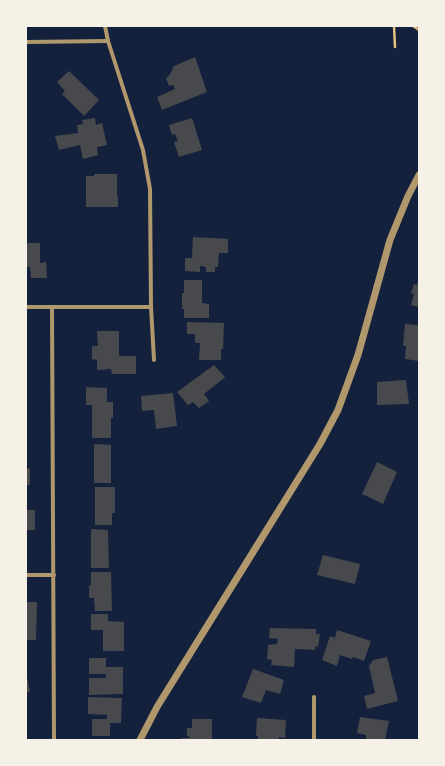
<svg xmlns="http://www.w3.org/2000/svg" width="445" height="766" font-family="'Work Sans',sans-serif">
<style>
.building{fill:#48494c}
.lines{fill:none;stroke-linecap:round;stroke-linejoin:round}
.path{stroke:#e5c07b;stroke-width:2.5}
.minor{stroke:#b1986c;stroke-width:4}
.tertiary{stroke:#b1986c;stroke-width:7}
</style>
<rect width="100%" height="100%" fill="#14213d"/>
<!-- building -->
<g class="building">
<polygon points="195,57 207,92 162,110 157,97 175,89 173,85 169,86 166,78 169,76 174,66"/>
<polygon points="69,71 99,100 84,116 62,94 65,91 57,82"/>
<polygon points="95,118 96,125 102,123 107,145 97,147 98,155 83,159 80,145 59,150 55,136 78,133 77,125 83,124 82,120"/>
<polygon points="192,118 202,150 179,157 174,142 178,141 175,134 172,135 169,125"/>
<polygon points="94,174 117,174 117,196 118,196 118,207 86,207 86,176 94,176"/>
<polygon points="193,237 228,239 228,253 219,253 218,267 215,267 215,272 206,272 206,267 200,266 200,272 185,271 185,258 192,258"/>
<polygon points="26,243 40,243 40,263 46,262 47,278 31,278 30,267 26,267"/>
<polygon points="419,277 419,307 411,305 414,294 411,293 414,284 417,285"/>
<polygon points="184,280 202,280 202,303 209,304 209,318 184,318 184,309 182,309 182,293 184,293"/>
<polygon points="187,322 224,323 223,349 221,349 221,360 199,360 200,343 195,343 195,334 187,334"/>
<polygon points="405,324 419,325 419,361 405,359 406,346 403,346"/>
<polygon points="97,331 119,331 119,356 136,356 136,374 112,374 111,369 97,370 97,360 92,359 92,346 98,346"/>
<polygon points="214,365 225,377 204,394 209,401 199,408 193,402 188,405 177,392"/>
<polygon points="406,380 409,404 377,405 377,382"/>
<polygon points="86,387 107,388 107,402 113,402 113,418 111,418 111,438 92,438 92,405 86,405"/>
<polygon points="173,393 177,426 156,429 154,410 142,411 141,396"/>
<polygon points="94,444 111,445 111,483 94,483"/>
<polygon points="377,462 397,472 383,504 362,494"/>
<polygon points="26,468 30,469 30,485 26,485"/>
<polygon points="95,487 115,487 115,513 112,513 112,525 95,525"/>
<rect x="26" y="510" width="9" height="20"/>
<polygon points="91,529 108,530 109,568 91,568"/>
<polygon points="323,555 360,564 355,584 317,575"/>
<polygon points="91,572 111,572 112,611 95,611 94,598 89,598 89,586 91,585"/>
<polygon points="26,602 37,602 36,640 26,640"/>
<polygon points="91,614 108,614 108,621 124,622 124,651 103,651 103,630 91,630"/>
<polygon points="270,628 316,629 316,634 320,634 318,647 315,646 315,650 295,649 294,667 271,665 272,660 267,659 268,645 277,644 278,639 269,638"/>
<polygon points="337,630 371,641 364,661 353,657 352,659 340,655 337,666 322,660 330,636 335,638"/>
<polygon points="387,657 398,701 367,709 364,696 375,693 369,666 373,660"/>
<polygon points="89,658 106,658 106,667 123,667 123,694 89,695 89,678 106,678 106,674 89,674"/>
<polygon points="253,669 284,680 280,694 266,690 261,703 242,697"/>
<polygon points="26,677 27,677 30,692 26,692"/>
<polygon points="88,697 122,698 121,723 110,723 110,736 92,736 92,719 107,719 107,715 88,714"/>
<polygon points="360,717 389,721 385,740 366,740 366,735 357,733"/>
<polygon points="257,718 286,720 285,738 279,737 279,740 258,740 258,736 256,736"/>
<polygon points="192,719 212,719 212,740 181,740 181,738 189,738 189,736 187,736 187,728 192,728"/>
</g>
<g class="lines">
<!-- path -->
<g class="path">
<polyline points="394,26 395,47"/>
<polyline points="413,26 419,30"/>
</g>
<!-- minor -->
<g class="minor">
<polyline points="105,26 108,41 143,150 150,189 151,307 154,360"/>
<polyline points="26,42 108,41"/>
<polyline points="26,307 151,307"/>
<polyline points="52,307 54,740"/>
<polyline points="26,575 54,575"/>
<polyline points="314,740 314,697"/>
</g>
<!-- tertiary -->
<polyline class="tertiary" points="140,740 157,707 320,444 338,410 358,355 390,240 408,196 419,175"/>
</g>
<!-- border -->
<rect width="445" height="766" fill="none" stroke="#f6f1e7" stroke-width="54"/>
</svg>
